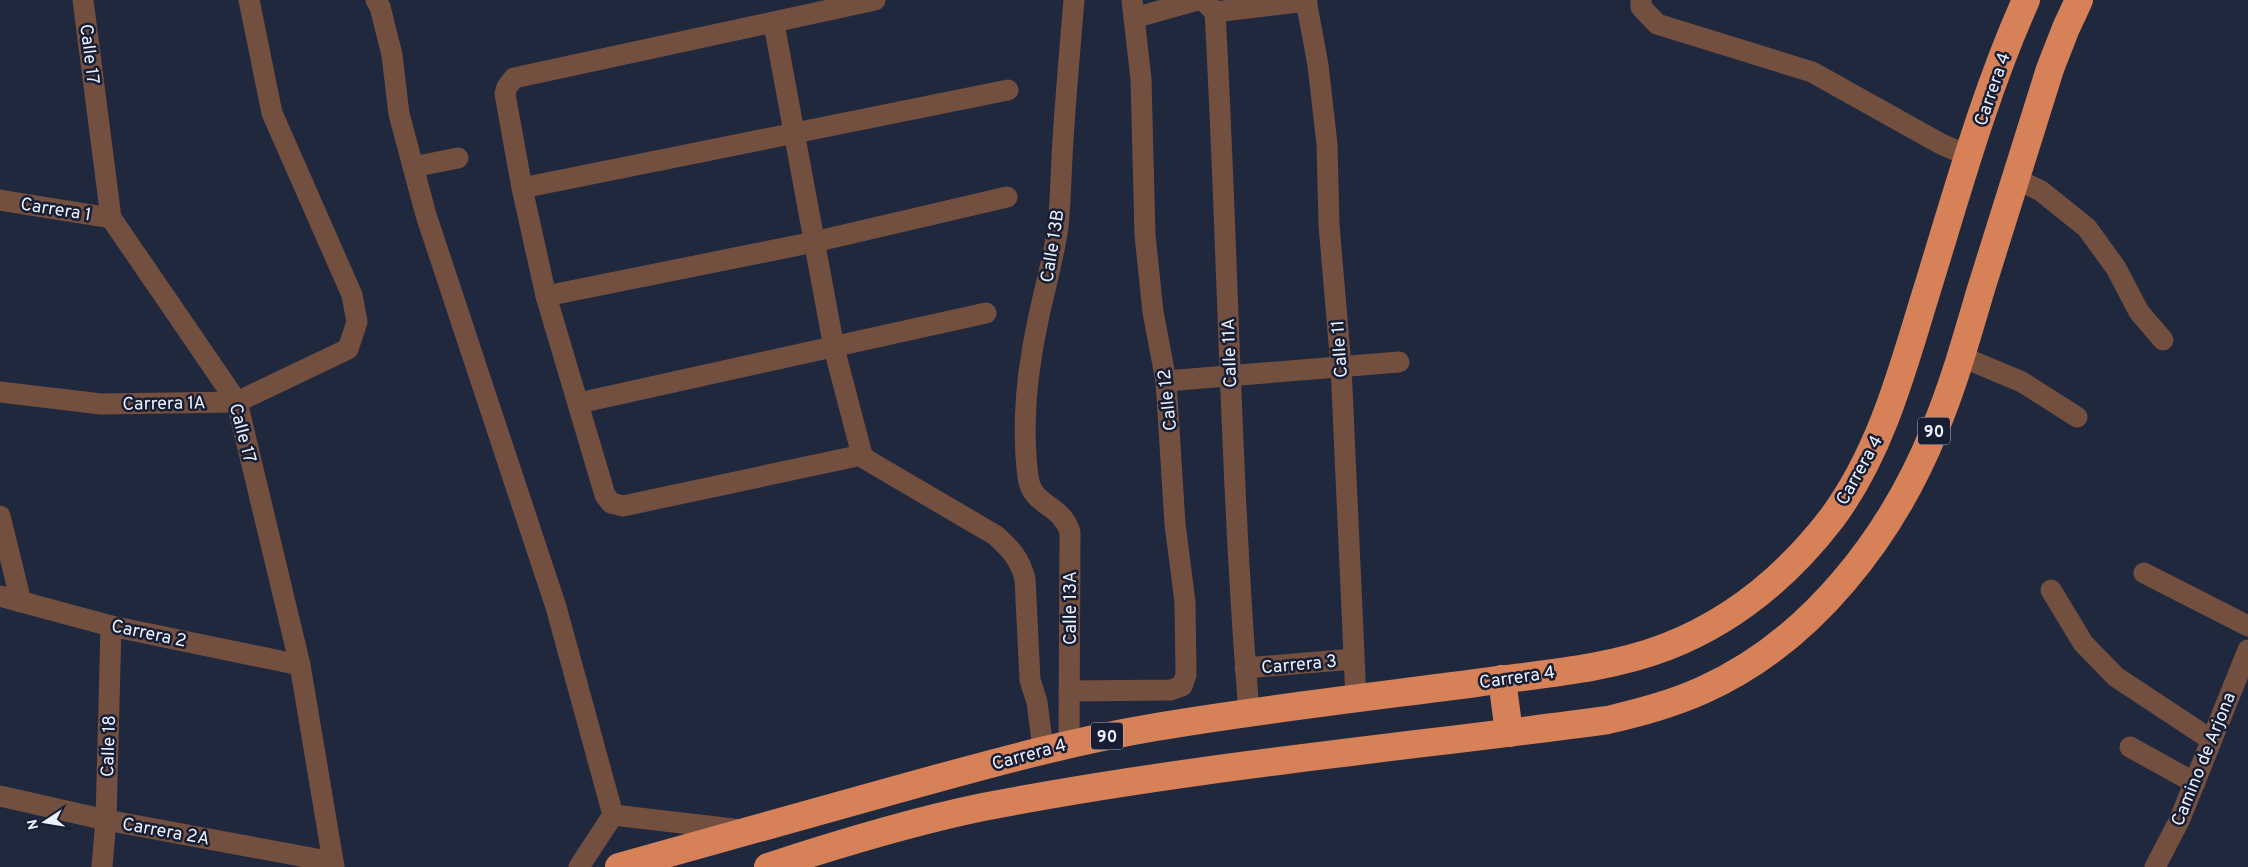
<svg xmlns="http://www.w3.org/2000/svg" width="2248" height="867" font-family="Overpass,sans-serif">
<style>
.lines{fill:none;stroke-linecap:round;stroke-linejoin:round}
.minor{stroke:#724f3f;stroke-width:21}
.highway{stroke:#d68158;stroke-width:28}
.labels{text-anchor:middle;stroke-width:5;stroke-linejoin:round;paint-order:stroke}
.shield{fill:#171e34;stroke:#acb2c1;stroke-width:1}
.shield-label{font-size:16px;font-weight:bold;fill:#ecf1fd}
.street-label{font-size:18px;fill:#ecf1fd;stroke:#171e34}
</style>
<rect width="100%" height="100%" fill="#20283e"/>
<g class="lines">
<!-- minor -->
<g class="minor">
<polyline points="83,0 111,218 237,402 300,665 334,867"/>
<polyline points="376,0 380,7 392,55 399,114 426,215 556,607 613,815 579,867"/>
<path d="M1203,0L1215,12C1228,245 1230,479 1249,712"/>
<polyline points="1306,0 1318,65 1327,144 1329,225 1341,366 1356,699"/>
<polyline points="1641,0 1641,7 1657,24 1812,72 1941,144 1969,156"/>
<polyline points="1215,12 1307,1"/>
<polyline points="1134,18 1198,0"/>
<path d="M774,24L834,348L862,455L867,460L995,535C1011,549 1020,559 1025,579L1030,680L1037,702L1043,749"/>
<polyline points="413,167 458,158"/>
<polyline points="2016,179 2041,191 2087,228 2116,268 2139,312 2163,340"/>
<polyline points="522,188 1008,90"/>
<polyline points="0,200 111,218"/>
<polyline points="546,296 814,242 1007,197"/>
<polyline points="1960,356 2022,382 2077,417"/>
<polyline points="1166,381 1399,362"/>
<polyline points="0,392 101,404 237,402 348,349 357,322 352,295 272,113 249,0"/>
<polyline points="579,403 986,313"/>
<polyline points="862,455 623,506 611,503 605,495 546,296 522,188 505,94 507,87 514,78 875,0"/>
<polyline points="0,516 21,602"/>
<polyline points="2144,573 2248,626"/>
<polyline points="2051,590 2083,643 2116,677 2210,739"/>
<polyline points="0,596 111,626 300,665"/>
<polyline points="1245,668 1353,659"/>
<polyline points="1069,691 1171,690 1182,686 1186,675 1185,602 1175,524 1166,381 1153,312 1145,235 1141,79 1132,0"/>
<path d="M1069,743L1070,532C1061,503 1032,507 1028,477C1023,439 1025,391 1032,353C1038,310 1052,269 1058,227C1061,198 1061,168 1063,140C1066,93 1070,47 1074,0"/>
<polyline points="2130,747 2195,783"/>
<polyline points="0,796 106,820 333,862"/>
<polyline points="613,815 742,830"/>
<polyline points="102,867 106,820 111,626"/>
<polyline points="2155,867 2179,821 2248,650"/>
</g>
<!-- highway -->
<g class="highway">
<polyline points="1502,679 1509,733"/>
<path d="M619,867C711,841 803,815 895,790C982,766 1067,742 1156,727C1262,709 1369,697 1476,683C1539,674 1606,670 1666,647C1733,621 1789,574 1832,518C1878,456 1900,379 1922,306C1954,204 1982,98 2026,0"/>
<path d="M768,867C838,844 910,822 983,807C1189,767 1399,748 1608,720C1641,712 1672,704 1703,690C1811,642 1892,536 1935,429C1954,384 1967,336 1981,289C2004,216 2027,142 2050,69L2066,28L2079,0"/>
</g>
</g>
<g class="labels">
<!-- shield labels -->
<g class="shield">
<rect x="1918" y="417.5" width="32" height="27" rx="4"/>
<rect x="1091" y="722.5" width="32" height="27" rx="4"/>
</g>
<g class="shield-label">
<text x="1934" y="437">90</text>
<text x="1107" y="742">90</text>
</g>
<!-- street labels -->
<g class="street-label">
<text transform="translate(90 54) rotate(83)" y="6">Calle 17</text>
<text transform="translate(1992 89) rotate(-71)" y="6">Carrera 4</text>
<text transform="translate(56 209) rotate(9)" y="6">Carrera 1</text>
<text transform="translate(1052 246) rotate(-81)" y="6">Calle 13B</text>
<text transform="translate(1339 349) rotate(-94)" y="6">Calle 11</text>
<text transform="translate(1229 353) rotate(-92)" y="6">Calle 11A</text>
<text transform="translate(1167 400) rotate(-96)" y="6">Calle 12</text>
<text transform="translate(164 403) rotate(-1)" y="6">Carrera 1A</text>
<text transform="translate(243 433) rotate(75)" y="6">Calle 17</text>
<text transform="translate(1859 470) rotate(-61)" y="6">Carrera 4</text>
<text transform="translate(1070 608) rotate(-90)" y="6">Calle 13A</text>
<text transform="translate(149 633) rotate(12)" y="6">Carrera 2</text>
<text transform="translate(1299 664) rotate(-5)" y="6">Carrera 3</text>
<text transform="translate(1517 677) rotate(-8)" y="6">Carrera 4</text>
<text transform="translate(108 746) rotate(-88)" y="6">Calle 18</text>
<text transform="translate(1029 754) rotate(-15)" y="6">Carrera 4</text>
<text transform="translate(2203 759) rotate(-68)" y="6">Camino de Arjona</text>
<text transform="translate(166 831) rotate(10)" y="6">Carrera 2A</text>
</g>
</g>
<!-- north arrow -->
<g transform="translate(45 822) rotate(258)" stroke="#171e34" stroke-width="4" paint-order="stroke">
<path d="M0-4L9 19L0 12L-9 19Z" fill="#ecf1fd"/>
<text y="-8" font-size="14" font-weight="bold" text-anchor="middle" fill="#ecf1fd">N</text>
</g>
</svg>
